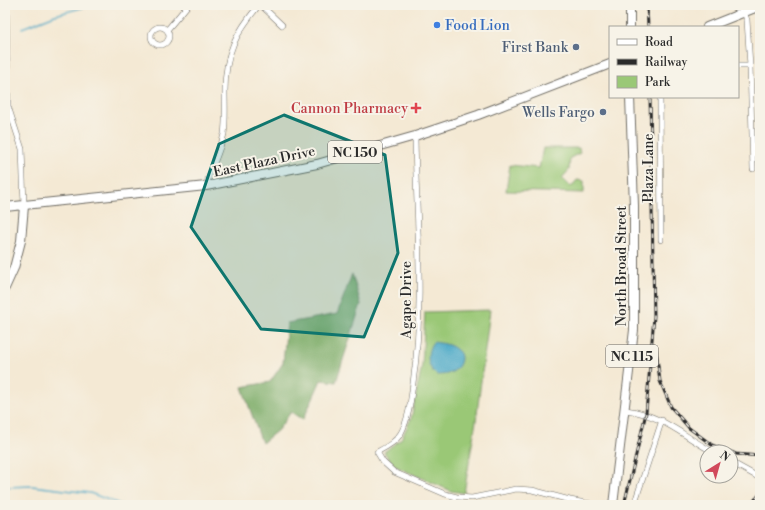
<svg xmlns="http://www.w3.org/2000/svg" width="765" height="510" font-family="'Libre Bodoni',serif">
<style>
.green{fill:#9ac876;stroke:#627a50}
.forest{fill:#7bac67;stroke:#536c49}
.water{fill:#48a8c7;stroke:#3a6a79}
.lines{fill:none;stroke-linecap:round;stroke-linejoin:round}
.stream{stroke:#48a8c7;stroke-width:1.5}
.minor-casing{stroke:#716e66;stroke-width:6}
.primary-casing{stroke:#716e66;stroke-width:10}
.minor{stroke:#fff;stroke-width:5}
.primary{stroke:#fff;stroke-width:8}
.rail-casing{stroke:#2b2b2b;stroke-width:3}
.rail{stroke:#f7f3e8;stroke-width:1.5;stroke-dasharray:4.5;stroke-linecap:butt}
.marked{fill:#0f766e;fill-opacity:0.2;stroke:#0f766e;stroke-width:3;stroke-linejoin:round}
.shop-dot{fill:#3f7fe0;stroke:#f7f3e8;stroke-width:1.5}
.service-dot{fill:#5c6f8a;stroke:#f7f3e8;stroke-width:1.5}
.health-dot{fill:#e0444e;stroke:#f7f3e8;stroke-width:1.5}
.labels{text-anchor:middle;stroke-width:4;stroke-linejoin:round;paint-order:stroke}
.shield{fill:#f7f3e8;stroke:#686764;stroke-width:1}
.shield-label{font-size:13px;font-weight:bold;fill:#2b2b2b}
.shop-label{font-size:14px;fill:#366cbe;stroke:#f7f3e8;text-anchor:start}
.service-label{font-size:14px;fill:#4e5e75;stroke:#f7f3e8;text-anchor:end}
.health-label{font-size:14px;fill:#be3a42;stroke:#f7f3e8;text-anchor:end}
.street-label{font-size:14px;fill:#2b2b2b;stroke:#f7f3e8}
</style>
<rect width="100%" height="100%" fill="#f7f3e8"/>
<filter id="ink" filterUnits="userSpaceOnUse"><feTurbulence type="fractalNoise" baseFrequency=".025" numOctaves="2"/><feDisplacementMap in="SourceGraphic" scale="8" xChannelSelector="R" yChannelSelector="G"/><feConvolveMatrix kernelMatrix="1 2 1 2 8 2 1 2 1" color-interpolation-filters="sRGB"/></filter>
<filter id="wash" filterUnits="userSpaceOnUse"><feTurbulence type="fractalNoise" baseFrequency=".012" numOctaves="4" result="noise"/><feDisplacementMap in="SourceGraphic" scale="16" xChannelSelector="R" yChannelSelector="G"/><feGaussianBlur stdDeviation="0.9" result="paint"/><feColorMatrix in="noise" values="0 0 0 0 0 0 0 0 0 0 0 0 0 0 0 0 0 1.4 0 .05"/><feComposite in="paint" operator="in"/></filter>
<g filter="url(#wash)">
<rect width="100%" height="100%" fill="#f4e9d4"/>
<!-- green -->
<g class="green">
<polygon points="543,148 579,148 580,153 570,158 569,170 562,178 571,187 577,180 584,181 584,193 506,191 510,165 539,168"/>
<polygon points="490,310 476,421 464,493 451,491 399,468 393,465 384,452 401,439 411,419 422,365 425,312"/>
</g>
<!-- forest -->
<polygon class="forest" points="352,274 361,304 336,382 321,380 303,420 291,412 278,430 262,443 242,387 270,382 283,363 287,323 337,314"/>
<!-- water -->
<path class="water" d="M433,342C441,343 451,344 457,350C464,355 461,365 455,370C450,374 444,375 437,375C427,368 425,352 433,342Z"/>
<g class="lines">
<!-- stream -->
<g class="stream">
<polyline points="22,28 55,15 92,5"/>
<polyline points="5,487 32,486 90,493 122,505"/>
</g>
</g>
</g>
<g filter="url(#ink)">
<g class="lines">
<!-- minor casing -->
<g class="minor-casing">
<g id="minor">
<polyline points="6,5 8,106 22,149 24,206"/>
<polyline points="261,5 282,25"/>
<polyline points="744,12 747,20 750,66 753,169"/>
<circle cx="160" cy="36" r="9"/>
<polyline points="167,30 188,5"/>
<polyline points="738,66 750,66"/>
<polyline points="660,97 661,240"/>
<path d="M415,136C416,218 425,301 413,383C411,399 409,418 401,433C396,442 386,447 377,452L383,462L394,472L445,494L457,497L472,498L516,489L532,490L570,500L596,505"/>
<path d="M206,186C211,169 220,151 224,134C226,120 225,105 225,91C225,53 236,33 259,5"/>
<path d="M626,410C662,415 682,435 713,452"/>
<polyline points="731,462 760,478"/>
<polyline points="634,505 662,420"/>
</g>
</g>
<!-- primary casing -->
<g class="primary-casing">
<g id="primary">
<polyline points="630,27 630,5"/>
<polyline points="707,27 760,6"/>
<polyline points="5,207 206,186 317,164 415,136 478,115 610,64"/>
<polyline points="5,288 14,268 21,241 24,206"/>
<polyline points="613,505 634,330 634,206 630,97"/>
</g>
</g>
<!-- minor -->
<use href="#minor" class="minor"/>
<!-- primary -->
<use href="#primary" class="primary"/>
<!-- rail casing -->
<g class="rail-casing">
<g id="rail">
<polyline points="647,5 648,27"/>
<polyline points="656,350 660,381 671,407 689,428 712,445 730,452"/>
<polyline points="731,452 736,454 760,456"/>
<polyline points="624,505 646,413 654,316 650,97"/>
<polyline points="750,505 760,494"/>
</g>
</g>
<!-- rail -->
<use href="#rail" class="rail"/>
</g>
</g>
<!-- marked area -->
<path class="marked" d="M284,115L385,155L398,253L364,337L261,329L191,227L219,144Z"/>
<!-- markers -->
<circle class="shop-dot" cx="437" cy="25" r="4"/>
<g class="service-dot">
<circle cx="576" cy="47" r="4"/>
<circle cx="603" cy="112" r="4"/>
</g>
<path class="health-dot" d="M414 102h4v4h4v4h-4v4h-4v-4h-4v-4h4z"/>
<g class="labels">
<!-- shield labels -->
<g class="shield">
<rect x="328" y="141" width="54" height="22" rx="3"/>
<rect x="606" y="345" width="52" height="22" rx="3"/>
</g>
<g class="shield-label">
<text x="355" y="157">NC 150</text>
<text x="632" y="361">NC 115</text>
</g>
<!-- shop labels -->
<g class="shop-label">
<text x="445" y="30">Food Lion</text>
</g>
<!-- service labels -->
<g class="service-label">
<text x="568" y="52">First Bank</text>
<text x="595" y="117">Wells Fargo</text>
</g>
<!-- health labels -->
<g class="health-label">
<text x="408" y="113">Cannon Pharmacy</text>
</g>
<!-- street labels -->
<g class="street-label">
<text transform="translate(264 161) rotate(-12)" y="5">East Plaza Drive</text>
<text transform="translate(648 168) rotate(-90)" y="5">Plaza Lane</text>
<text transform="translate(621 266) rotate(-90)" y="5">North Broad Street</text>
<text transform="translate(406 300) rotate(-90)" y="5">Agape Drive</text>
</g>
</g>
<!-- margin -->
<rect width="765" height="510" fill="none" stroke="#f7f3e8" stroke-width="20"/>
<!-- legend -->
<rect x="609" y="26" width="130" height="72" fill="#f7f3e8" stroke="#a5a39c"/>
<rect x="617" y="39" width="20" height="6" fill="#ffffff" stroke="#a5a39c"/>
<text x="645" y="46" font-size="12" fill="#2b2b2b">Road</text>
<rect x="617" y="59" width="20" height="6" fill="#2b2b2b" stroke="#a5a39c"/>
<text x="645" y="66" font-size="12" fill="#2b2b2b">Railway</text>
<rect x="617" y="76" width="20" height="12" fill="#9ac876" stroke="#a5a39c"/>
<text x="645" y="86" font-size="12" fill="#2b2b2b">Park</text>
<!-- north arrow -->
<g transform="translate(719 464) rotate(37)"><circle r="19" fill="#f7f3e8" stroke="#a5a39c"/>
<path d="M0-3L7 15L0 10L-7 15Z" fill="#d1495b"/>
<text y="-6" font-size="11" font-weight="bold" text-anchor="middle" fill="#2b2b2b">N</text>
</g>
</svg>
